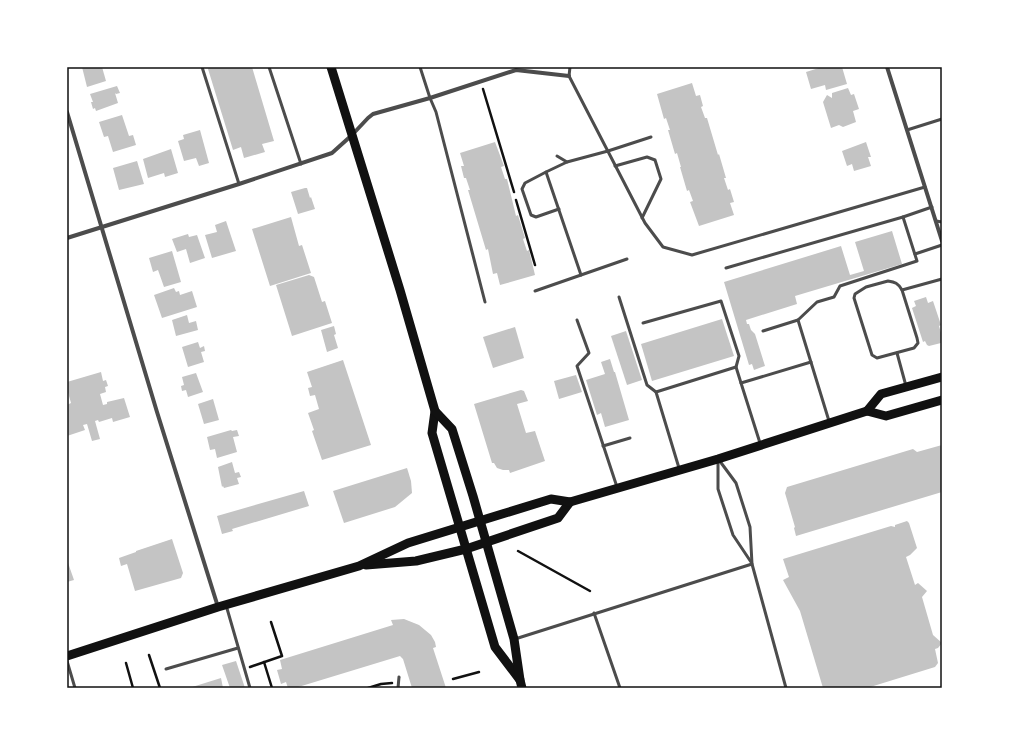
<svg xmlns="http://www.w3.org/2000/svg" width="1009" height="755" font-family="'PT Sans Narrow',sans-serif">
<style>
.building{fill:#c4c4c4}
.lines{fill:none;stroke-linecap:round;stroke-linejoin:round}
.path{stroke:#111;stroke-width:2.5}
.service{stroke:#4c4c4c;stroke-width:3}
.minor{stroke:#4c4c4c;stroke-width:4}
.primary{stroke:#111;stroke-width:9}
.neatline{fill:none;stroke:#111;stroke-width:1.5}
</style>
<rect width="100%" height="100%" fill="#fff"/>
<!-- building -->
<g class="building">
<polygon points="82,67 102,67 106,81 87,87"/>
<polygon points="209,67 252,67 274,141 262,144 265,152 244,158 241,147 233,150 208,69"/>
<polygon points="819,67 842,67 847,84 826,90 825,85 811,89 806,72 819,68"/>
<polygon points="692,83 696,96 700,95 703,106 701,107 705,118 707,118 718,155 719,154 726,178 724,178 728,190 730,189 734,202 730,203 734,215 699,226 690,202 693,201 689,190 687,191 680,167 681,167 677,153 675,154 668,130 670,130 666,118 664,119 657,94"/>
<polygon points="117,86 120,93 116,94 115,93 118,103 96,111 95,108 93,109 91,102 93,102 90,94"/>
<polygon points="848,88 851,95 854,94 859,109 853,111 856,122 843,127 839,125 831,128 823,102 827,95 832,98 832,93"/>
<polygon points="122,115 129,136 133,135 136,145 113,152 108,136 104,137 99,122"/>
<polygon points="200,130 209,163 199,166 196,158 184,161 178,141 184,139 183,135"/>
<polygon points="495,142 504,166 501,167 505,179 507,179 516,216 518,215 525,238 523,239 527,251 529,250 535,275 500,285 497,273 493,274 488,249 486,250 468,190 470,190 466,178 464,178 461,166 464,166 460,153"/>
<polygon points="866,142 871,157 868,157 871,166 854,171 852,164 847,166 842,151"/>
<polygon points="171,149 178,173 165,177 164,173 148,178 143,159"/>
<polygon points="137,161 144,184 119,190 113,168"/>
<polygon points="305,188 307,188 310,198 311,197 315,209 298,214 291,192"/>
<polygon points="291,217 299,246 302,245 311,273 270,286 252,229"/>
<polygon points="226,221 236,251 212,258 205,235 217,232 215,225"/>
<polygon points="892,231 902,264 795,296 797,304 746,320 747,324 749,324 751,330 755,334 765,366 754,370 752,364 749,365 724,282 841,246 850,275 864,271 855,242"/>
<polygon points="188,234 189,237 197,235 205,258 190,263 186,249 177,252 172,239"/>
<polygon points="172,251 181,282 164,287 158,270 153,272 149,258"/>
<polygon points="309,275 314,277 322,302 325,301 332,323 292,336 276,285"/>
<polygon points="174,288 176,292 179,291 180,295 192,291 197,307 162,318 154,295"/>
<polygon points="926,297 928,303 933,301 941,325 939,326 942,336 941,343 929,346 927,345 925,341 923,342 912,308 916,306 914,301"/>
<polygon points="187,315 189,323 196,321 198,330 176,336 172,320"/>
<polygon points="722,319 734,356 652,381 641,344"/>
<polygon points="334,326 336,334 334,335 338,348 327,352 321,330"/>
<polygon points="515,327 524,358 493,368 483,337"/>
<polygon points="626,331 642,380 627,385 611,336"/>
<polygon points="198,342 200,348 204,346 205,351 201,352 204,362 188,367 182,347"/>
<polygon points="610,359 614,372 615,372 629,420 605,427 601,413 597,415 586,380 605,374 601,362"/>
<polygon points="343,360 371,445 322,460 312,431 314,430 308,413 319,409 315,395 310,396 308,388 312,387 307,372"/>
<polygon points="101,372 103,381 106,380 108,386 105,387 106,392 100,394 103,405 107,404 107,402 124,398 130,417 113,422 112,418 99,422 98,420 95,421 100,439 92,441 87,424 83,425 85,430 67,436 67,405 71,403 67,389 67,382"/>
<polygon points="196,373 203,392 188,397 186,390 182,391 181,386 184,385 182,377"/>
<polygon points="576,375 582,392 559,399 554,381"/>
<polygon points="521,390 524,391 528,401 517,404 526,433 535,431 545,461 510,473 509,470 503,470 497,468 494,463 492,463 474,404"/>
<polygon points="213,399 219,420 204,424 198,404"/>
<polygon points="231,430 232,431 237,430 239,436 233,437 237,452 217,458 215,449 210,450 207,437"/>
<polygon points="942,445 942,492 796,536 794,528 795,527 785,493 787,487 913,449 917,452"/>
<polygon points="232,462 235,473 239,472 241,477 237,478 239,484 224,488 223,486 222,487 218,467"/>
<polygon points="407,468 411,481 412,493 395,507 344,523 333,491"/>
<polygon points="304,491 309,506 232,529 233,531 222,534 217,516"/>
<polygon points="907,521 909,523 917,548 910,555 906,557 915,585 918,583 927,591 922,597 933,635 942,643 938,648 935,649 938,663 935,667 867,688 823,688 800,611 783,580 789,577 783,559 891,526 895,527 895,525"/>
<polygon points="172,539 183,573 181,578 135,591 127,564 121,566 119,558 136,552 136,551"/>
<polygon points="67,560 74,580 67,582"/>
<polygon points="404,619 419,625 431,635 435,642 436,647 433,648 446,688 412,688 403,659 400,656 295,688 288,688 286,682 281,684 277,670 282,669 280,660 393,625 391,620"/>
<polygon points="236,661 245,688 230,688 222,665"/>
<polygon points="221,678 223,688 189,688"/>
</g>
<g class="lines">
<!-- path -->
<g class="path">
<polyline points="483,89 514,192"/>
<polyline points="516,200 535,265"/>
<polyline points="518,551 590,591"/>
<polyline points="149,655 160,688"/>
<polyline points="264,662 272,688"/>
<polyline points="126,663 133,688"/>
<polyline points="250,667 282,656 271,622"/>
<polyline points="453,679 479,672"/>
<polyline points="368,688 381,684 392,683"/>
</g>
<!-- service -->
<g class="service">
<polyline points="202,67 239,184"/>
<polyline points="269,67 301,164"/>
<polyline points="420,67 430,98 436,112 485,302"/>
<polyline points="570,67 569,76 645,223 663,247 692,255 925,187"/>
<polyline points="907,130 942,119"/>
<polyline points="557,156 567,162 608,151 651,137"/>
<polyline points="567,162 546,172 581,275"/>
<polyline points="615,166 647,157 655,160 661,179 642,218"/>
<polyline points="546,172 525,183 522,189 531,215 536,217 559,209"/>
<polyline points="903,217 932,207"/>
<polyline points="936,221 942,222"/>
<polyline points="915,254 942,245"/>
<polyline points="726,268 903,217 917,261 840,286 834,297 817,302 798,320"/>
<path d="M888,281C895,282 898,283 902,290L917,338L918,343L914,348L877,358L872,355L854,298L855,294L866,287Z"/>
<polyline points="902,290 942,279"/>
<polyline points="535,291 627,259"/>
<polyline points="619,297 647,385 656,392"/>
<polyline points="577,320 589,353 577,366 617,487"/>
<polyline points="643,323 721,301 739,356 736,367"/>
<polyline points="763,331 798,320 829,421"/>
<polyline points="897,353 906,386"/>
<polyline points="760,443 741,383 811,362"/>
<polyline points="603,446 630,438"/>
<polyline points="719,460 736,483 750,527 752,564 786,688"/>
<polyline points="718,461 718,489 733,535 751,562"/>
<polyline points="679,468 656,392 736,367 741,383"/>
<polyline points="226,605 250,688"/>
<polyline points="594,613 620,688"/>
<polyline points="515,639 752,564"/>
<polyline points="67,661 75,688"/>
<polyline points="166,669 238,648"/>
<polyline points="398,688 399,677"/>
</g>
<!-- minor -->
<g class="minor">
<polyline points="887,67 942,241"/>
<polyline points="67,112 157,412 218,607"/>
<polyline points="67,238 239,184 332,153 352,135 368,118 373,114 430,98 516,70 569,76"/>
</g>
<!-- primary -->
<g class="primary">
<polyline points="331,67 400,290 435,411 432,433 495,647 520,680"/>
<polyline points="435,411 452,429 473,496 514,639 520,680 522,688"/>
<polyline points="867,411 881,394 942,377"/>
<polyline points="366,565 416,561 466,549 558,518 570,502"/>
<polyline points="67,656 218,607 359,566 408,543 551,499 570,502 718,459 867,411 886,416 942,400"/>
</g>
</g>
<!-- border -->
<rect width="1009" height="755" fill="none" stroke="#ffffff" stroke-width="136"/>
<rect x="68" y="68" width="873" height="619" class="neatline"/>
</svg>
